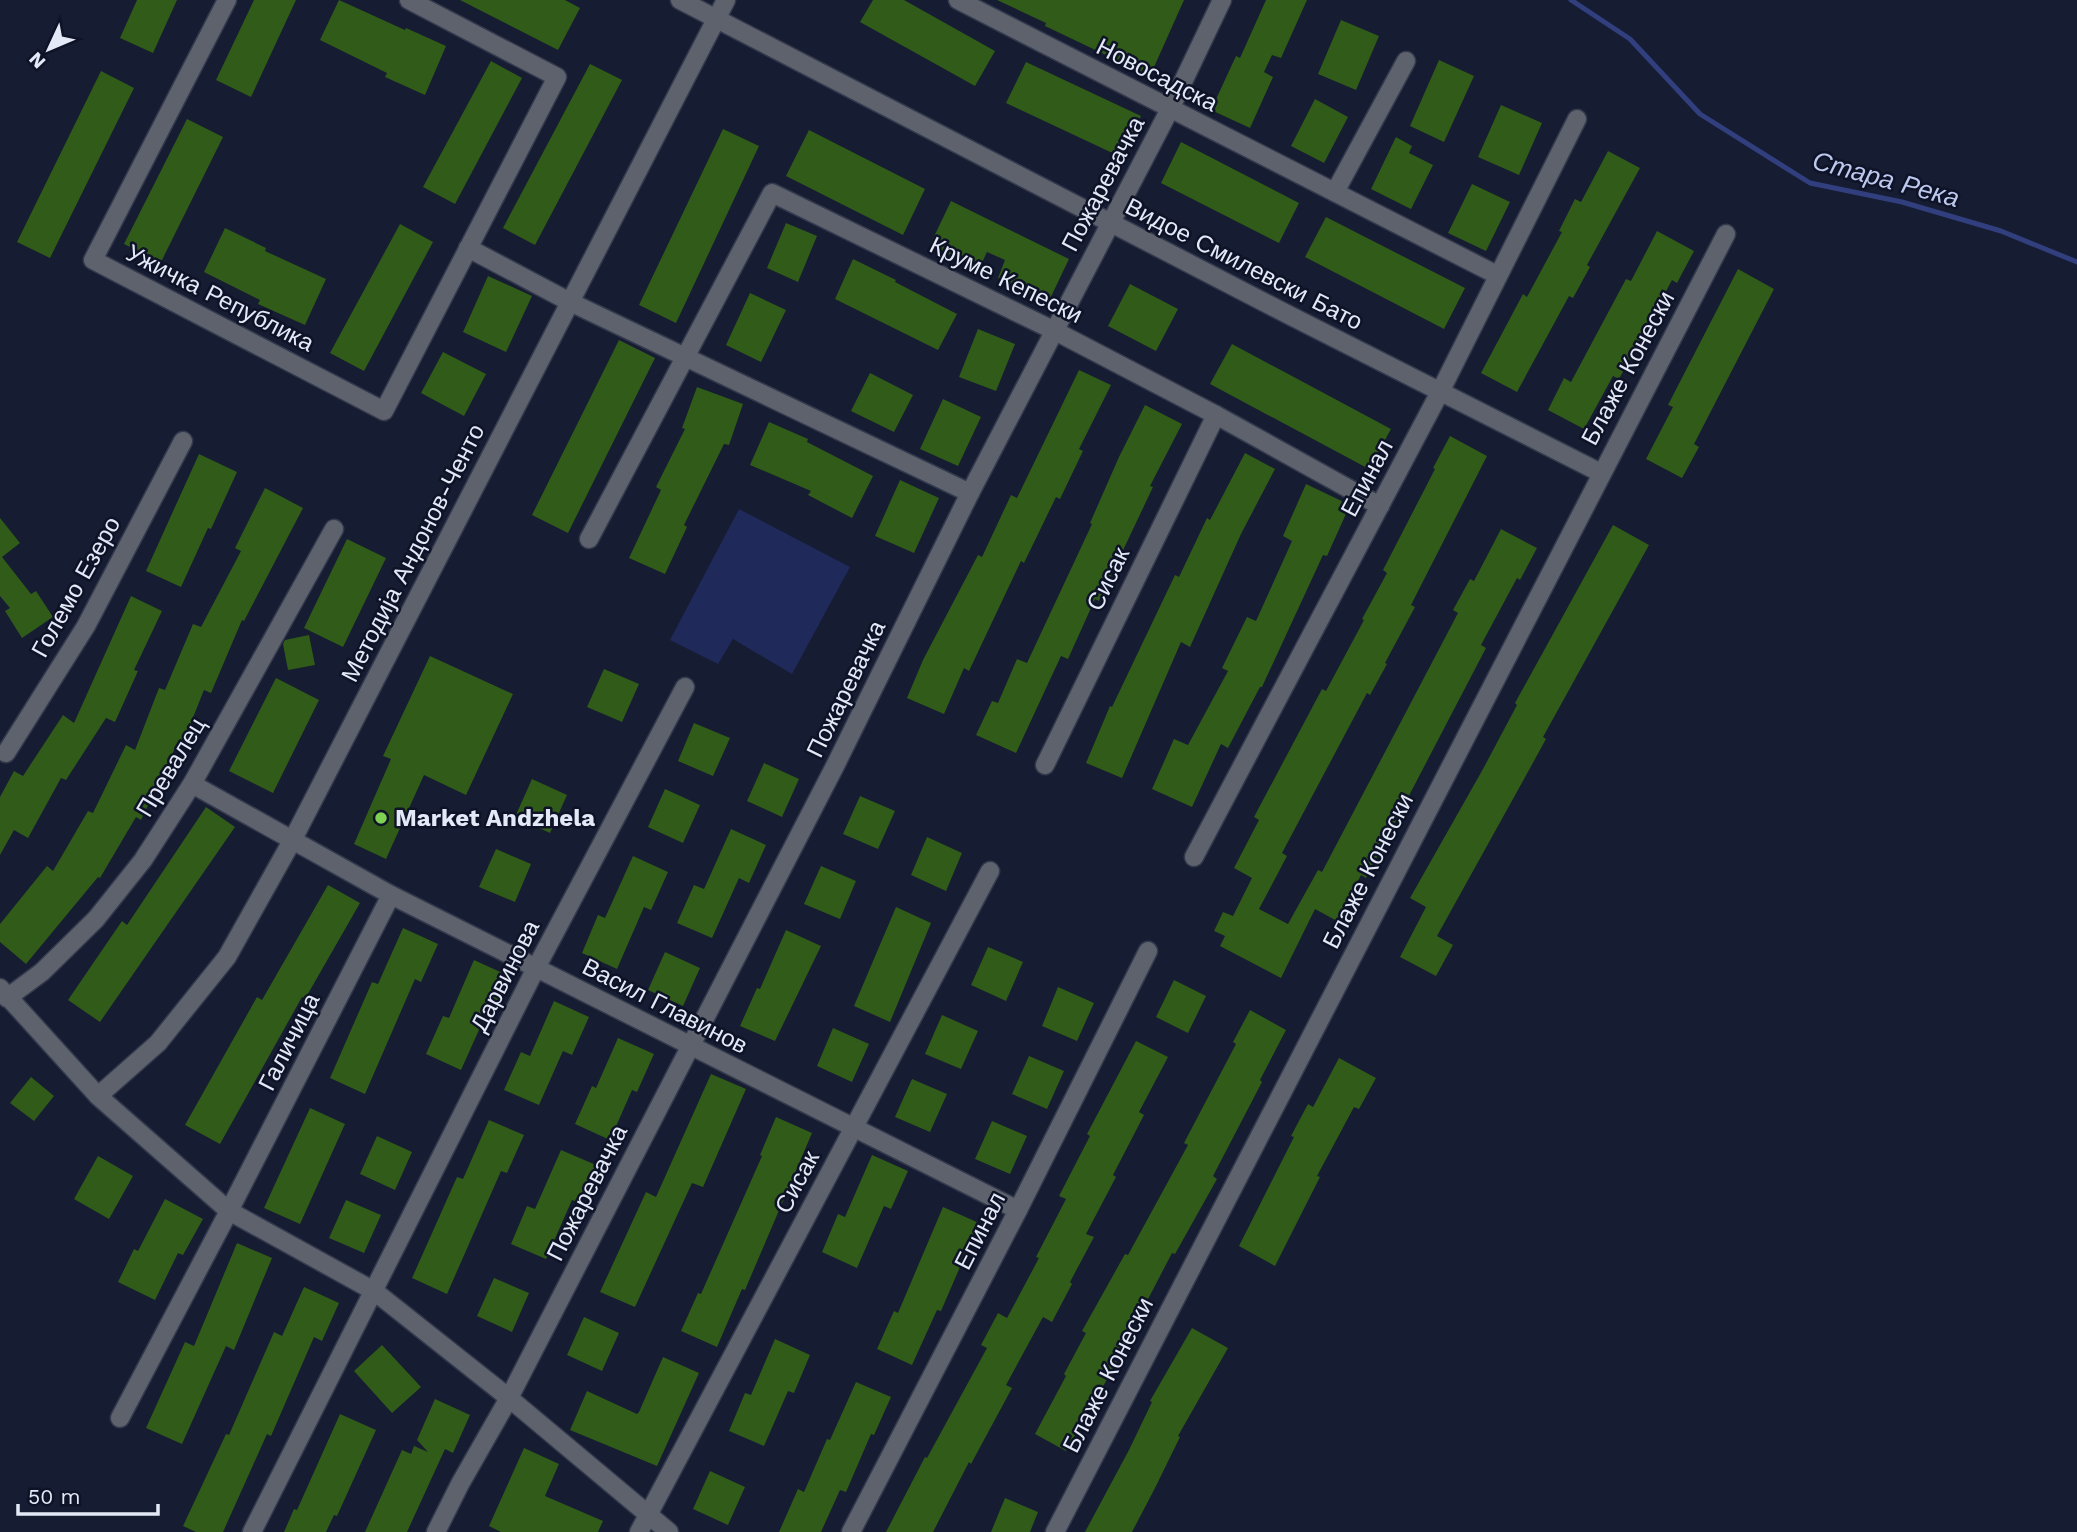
<svg xmlns="http://www.w3.org/2000/svg" width="2077" height="1532" font-family="'Work Sans',sans-serif">
<style>
.green{fill:#1f295a}
.lines{fill:none;stroke-linecap:round;stroke-linejoin:round}
.stream{stroke:#313f7e;stroke-width:5}
.building{fill:#305b18}
.minor-casing{stroke:#33394d;stroke-width:21}
.tertiary-casing{stroke:#33394d;stroke-width:21}
.minor{stroke:#5e626d;stroke-width:18}
.tertiary{stroke:#5e626d;stroke-width:18}
.poi-dot{fill:#7ed153;stroke:#0e1327;stroke-width:2.5}
.labels{text-anchor:middle;stroke-width:5;stroke-linejoin:round;paint-order:stroke}
.street-label{font-size:24px;fill:#e4e9f8;stroke:#0e1327}
.poi-label{font-size:24px;font-weight:bold;fill:#e4e9f8;stroke:#0e1327;text-anchor:start}
.water-label{font-size:26px;font-style:italic;fill:#bdc9ef;stroke:#0e1327}
</style>
<rect width="100%" height="100%" fill="#161c31"/>
<!-- green -->
<polygon class="green" points="739,509 850,567 792,674 733,639 718,664 670,640"/>
<g class="lines">
<!-- stream -->
<polyline class="stream" points="1571,0 1630,39 1700,114 1810,183 1902,202 2001,231 2077,262"/>
</g>
<!-- building -->
<g class="building">
<polygon points="137,0 177,0 153,53 120,38"/>
<polygon points="254,0 296,0 251,97 216,80"/>
<polygon points="339,0 405,30 406,28 446,46 425,95 385,77 387,73 320,40"/>
<polygon points="460,0 565,0 580,8 558,50"/>
<polygon points="873,0 904,0 995,51 975,86 860,22"/>
<polygon points="997,0 1184,0 1150,76 1045,26 1046,23"/>
<polygon points="1266,0 1307,0 1281,58 1272,55 1264,72 1273,77 1250,128 1211,110 1236,56 1240,58"/>
<polygon points="1341,20 1379,36 1356,90 1318,74"/>
<polygon points="1439,60 1474,76 1444,142 1410,126"/>
<polygon points="491,61 522,78 455,204 423,187"/>
<polygon points="1026,62 1141,116 1121,157 1006,103"/>
<polygon points="590,64 622,80 535,245 503,228"/>
<polygon points="101,71 134,88 50,258 17,242"/>
<polygon points="1315,99 1348,117 1324,163 1291,146"/>
<polygon points="1501,105 1542,123 1519,175 1478,157"/>
<polygon points="187,119 223,137 161,262 124,244"/>
<polygon points="723,129 759,146 676,323 639,305"/>
<polygon points="809,130 925,189 903,235 786,176"/>
<polygon points="1396,137 1412,146 1409,153 1433,165 1411,209 1371,189"/>
<polygon points="1181,142 1299,203 1279,243 1161,183"/>
<polygon points="1608,151 1640,168 1587,265 1590,267 1573,298 1569,296 1517,392 1481,373 1523,294 1527,297 1562,232 1559,231 1575,199 1581,202"/>
<polygon points="1472,184 1510,202 1486,251 1448,233"/>
<polygon points="951,201 1069,259 1048,303 998,278 1005,260 987,252 979,269 930,245"/>
<polygon points="1326,217 1465,288 1444,329 1305,257"/>
<polygon points="786,223 817,236 798,282 767,268"/>
<polygon points="400,224 433,242 364,371 330,353"/>
<polygon points="225,228 266,248 265,251 326,279 305,325 258,304 260,300 204,272"/>
<polygon points="1657,231 1694,251 1677,283 1672,280 1619,379 1613,376 1584,429 1548,410 1564,378 1571,382 1626,279 1631,281"/>
<polygon points="853,259 896,280 895,282 957,314 938,350 835,299"/>
<polygon points="1738,269 1774,289 1694,444 1699,447 1682,478 1646,459 1673,407 1668,405"/>
<polygon points="488,276 532,296 506,352 463,332"/>
<polygon points="1130,284 1178,309 1156,351 1108,326"/>
<polygon points="750,293 786,310 761,362 726,345"/>
<polygon points="978,329 1015,344 996,391 959,377"/>
<polygon points="619,340 655,358 568,533 532,515"/>
<polygon points="1232,344 1391,429 1369,469 1210,384"/>
<polygon points="443,352 486,374 464,416 421,393"/>
<polygon points="1079,370 1111,385 1079,449 1083,451 1060,499 1056,497 1024,563 1021,561 969,671 964,668 944,714 907,698 923,660 978,555 982,557 1011,495 1017,498"/>
<polygon points="870,373 913,395 894,432 851,411"/>
<polygon points="697,387 743,404 729,445 724,444 684,525 687,527 665,574 629,558 661,490 656,487 685,429 682,428"/>
<polygon points="943,399 981,417 958,466 920,449"/>
<polygon points="1145,405 1182,424 1150,486 1153,487 1099,601 1095,599 1068,659 1061,656 1016,753 976,735 992,701 998,703 1017,659 1027,663 1092,524 1090,523 1119,457"/>
<polygon points="769,422 808,439 807,442 873,476 852,518 808,495 811,491 750,465"/>
<polygon points="1450,436 1487,456 1411,605 1415,607 1385,663 1387,664 1370,695 1367,693 1282,853 1287,856 1259,909 1288,924 1318,870 1322,872 1458,613 1453,610 1470,579 1474,581 1501,529 1537,548 1520,580 1517,578 1481,645 1486,648 1366,878 1361,875 1337,921 1315,909 1281,978 1220,946 1225,936 1214,931 1223,912 1233,916 1252,878 1234,868 1259,820 1254,817 1322,689 1326,691 1364,620 1362,619 1387,573 1383,570 1435,469 1433,468"/>
<polygon points="1245,453 1275,469 1241,534 1190,647 1181,642 1122,778 1086,763 1110,706 1112,707 1175,575 1179,577 1207,518 1210,520"/>
<polygon points="199,454 237,472 211,529 208,528 181,587 146,571"/>
<polygon points="900,480 939,498 914,553 875,536"/>
<polygon points="1306,484 1350,505 1327,556 1323,555 1262,687 1260,687 1228,748 1221,744 1192,807 1152,789 1174,739 1188,745 1228,671 1222,668 1247,617 1256,621 1292,541 1283,536"/>
<polygon points="265,488 303,508 244,621 242,620 211,693 204,690 180,750 175,748 141,820 136,817 100,878 98,877 26,964 0,942 0,924 47,866 53,871 88,811 93,813 126,745 135,750 159,688 165,690 193,624 201,627 241,551 235,548"/>
<polygon points="0,518 20,543 2,557 31,594 36,591 53,617 22,638 5,611 10,608 0,596"/>
<polygon points="1613,525 1649,545 1543,737 1546,739 1529,770 1437,936 1453,945 1436,976 1400,957 1426,907 1410,898 1483,769 1517,705 1515,703"/>
<polygon points="347,539 386,558 343,647 304,628"/>
<polygon points="131,596 162,611 134,670 138,671 115,722 106,718 66,780 61,778 28,838 14,830 0,855 0,797 14,771 23,776 63,715 74,723"/>
<polygon points="309,635 315,665 288,670 283,644 285,640"/>
<polygon points="430,656 513,694 466,795 424,775 386,859 354,844 391,759 383,756"/>
<polygon points="604,669 639,684 622,722 587,707"/>
<polygon points="276,678 319,700 273,793 229,771"/>
<polygon points="694,723 730,738 713,776 678,761"/>
<polygon points="764,763 799,779 782,817 747,801"/>
<polygon points="532,779 567,795 550,833 515,817"/>
<polygon points="665,789 700,805 683,843 648,827"/>
<polygon points="860,796 895,811 878,849 843,834"/>
<polygon points="206,807 235,827 100,1022 68,1000 122,921 127,925"/>
<polygon points="731,829 766,845 749,883 739,878 712,938 677,923 694,885 704,889"/>
<polygon points="927,837 962,853 946,891 911,875"/>
<polygon points="496,849 531,864 515,902 479,887"/>
<polygon points="633,856 668,872 651,910 644,907 617,969 582,953 598,915 605,918"/>
<polygon points="821,866 856,881 840,919 804,904"/>
<polygon points="328,885 360,903 305,999 302,997 220,1144 185,1125 257,997 262,1000"/>
<polygon points="896,907 931,923 890,1022 854,1006"/>
<polygon points="403,928 438,944 421,982 415,979 365,1094 330,1078 372,982 378,984"/>
<polygon points="786,930 821,946 775,1041 740,1026 757,988 760,989"/>
<polygon points="988,947 1023,962 1006,1001 971,985"/>
<polygon points="665,952 700,968 683,1006 648,990"/>
<polygon points="474,960 509,976 492,1014 487,1012 461,1070 426,1054 443,1016 449,1018"/>
<polygon points="1174,980 1206,996 1188,1033 1156,1017"/>
<polygon points="1058,987 1094,1003 1077,1041 1042,1026"/>
<polygon points="554,1001 589,1017 572,1055 563,1051 539,1105 504,1090 521,1052 530,1056"/>
<polygon points="1250,1010 1286,1030 1260,1080 1262,1082 1213,1176 1217,1179 1175,1254 1172,1253 1145,1305 1143,1304 1113,1360 1117,1362 1066,1451 1035,1434 1066,1376 1064,1374 1086,1333 1082,1331 1125,1254 1128,1255 1188,1145 1184,1143 1236,1044 1233,1042"/>
<polygon points="942,1015 978,1031 961,1069 925,1054"/>
<polygon points="833,1028 869,1044 852,1082 817,1066"/>
<polygon points="618,1038 654,1054 637,1092 632,1090 610,1140 575,1124 592,1086 596,1088"/>
<polygon points="1136,1041 1168,1057 1139,1112 1144,1115 1113,1175 1116,1177 1086,1234 1094,1237 1070,1282 1072,1284 1052,1322 1043,1317 1006,1385 1012,1388 971,1464 969,1462 933,1532 886,1532 925,1457 927,1458 987,1348 981,1345 998,1313 1007,1318 1039,1258 1036,1257 1066,1199 1059,1196 1090,1136 1087,1134"/>
<polygon points="1029,1056 1064,1071 1047,1109 1012,1094"/>
<polygon points="1339,1058 1376,1078 1359,1109 1354,1107 1317,1176 1320,1177 1275,1266 1239,1246 1294,1137 1291,1136 1308,1104 1313,1107"/>
<polygon points="711,1074 746,1089 703,1187 692,1183 635,1307 600,1292 646,1192 656,1197"/>
<polygon points="31,1077 54,1096 34,1121 10,1103"/>
<polygon points="912,1079 947,1094 930,1132 895,1117"/>
<polygon points="310,1108 345,1124 300,1224 264,1208"/>
<polygon points="776,1117 812,1133 745,1290 742,1289 717,1347 681,1331 698,1293 701,1294 762,1156 760,1155"/>
<polygon points="489,1120 524,1135 507,1173 501,1171 447,1294 412,1278 457,1177 463,1179"/>
<polygon points="992,1121 1027,1136 1010,1174 975,1159"/>
<polygon points="377,1136 412,1152 395,1190 360,1174"/>
<polygon points="561,1150 596,1165 579,1203 572,1200 546,1259 511,1244 527,1206 535,1209"/>
<polygon points="872,1155 908,1171 891,1209 884,1206 857,1268 822,1252 838,1214 845,1217"/>
<polygon points="98,1156 133,1176 109,1219 74,1199"/>
<polygon points="165,1199 203,1219 183,1255 178,1253 155,1300 118,1282 134,1249 138,1251"/>
<polygon points="346,1200 381,1215 364,1253 329,1238"/>
<polygon points="943,1207 979,1223 941,1311 937,1310 912,1365 877,1349 894,1311 898,1313"/>
<polygon points="237,1243 272,1258 234,1350 226,1346 182,1444 146,1428 185,1342 194,1346"/>
<polygon points="494,1278 529,1293 512,1332 477,1316"/>
<polygon points="304,1287 339,1303 322,1341 314,1337 271,1436 267,1434 223,1532 196,1532 183,1526 226,1434 229,1435 274,1332 282,1336"/>
<polygon points="584,1317 619,1333 602,1371 567,1355"/>
<polygon points="1192,1328 1228,1348 1178,1436 1180,1437 1155,1488 1132,1532 1085,1532 1129,1450 1152,1402 1150,1401"/>
<polygon points="775,1339 810,1355 794,1393 788,1391 764,1446 729,1431 745,1393 751,1395"/>
<polygon points="382,1345 421,1387 392,1413 354,1371"/>
<polygon points="663,1357 699,1373 657,1466 570,1430 587,1391 637,1414 639,1412"/>
<polygon points="856,1382 891,1397 874,1435 871,1434 846,1492 840,1490 821,1532 779,1532 798,1489 804,1492 827,1439 830,1440"/>
<polygon points="435,1399 470,1415 453,1453 445,1449 407,1532 365,1532 402,1450 411,1454 414,1446 428,1452 417,1440"/>
<polygon points="340,1414 376,1430 337,1516 334,1515 326,1532 284,1532 294,1509 297,1510"/>
<polygon points="524,1448 559,1464 545,1496 603,1521 598,1532 501,1532 489,1526"/>
<polygon points="710,1471 745,1487 728,1525 693,1509"/>
<polygon points="1005,1498 1038,1512 1030,1532 991,1532"/>
</g>
<g class="lines">
<!-- minor casing -->
<g class="minor-casing">
<g id="minor">
<polyline points="227,0 93,260 384,411 557,77 409,0"/>
<polyline points="680,0 1285,313 1601,473"/>
<polyline points="958,0 1497,275"/>
<polyline points="1335,192 1406,61"/>
<polyline points="468,248 570,302 970,493"/>
<polyline points="589,539 772,193 1055,331 1216,415 1380,506"/>
<polyline points="6,753 86,626 183,441"/>
<polyline points="1045,765 1216,415"/>
<polyline points="192,784 391,895 1018,1210"/>
<polyline points="1194,857 1440,392 1577,119"/>
<polyline points="7,998 42,972 96,919 143,860 192,784 334,529"/>
<polyline points="98,1096 229,1211 374,1291 509,1398 669,1532"/>
<polyline points="120,1418 229,1211 391,895"/>
<polyline points="252,1532 536,968 685,687"/>
<polyline points="436,1532 460,1484 509,1398 836,764 970,493 1170,109 1222,0"/>
<polyline points="639,1532 990,871"/>
<polyline points="851,1532 1018,1210 1148,951"/>
<polyline points="1055,1532 1726,234"/>
</g>
</g>
<!-- tertiary casing -->
<g class="tertiary-casing">
<polyline id="tertiary" points="0,988 98,1096 158,1043 227,957 292,841 726,0"/>
</g>
<!-- minor -->
<use href="#minor" class="minor"/>
<!-- tertiary -->
<use href="#tertiary" class="tertiary"/>
</g>
<!-- markers -->
<circle class="poi-dot" cx="381" cy="818" r="7"/>
<g class="labels">
<!-- street labels -->
<g class="street-label">
<text transform="translate(1157 75) rotate(27)" y="8">Новосадска</text>
<text transform="translate(1103 184) rotate(-62)" y="8">Пожаревачка</text>
<text transform="translate(1244 264) rotate(27)" y="8">Видое Смилевски Бато</text>
<text transform="translate(1006 280) rotate(26)" y="8">Круме Кепески</text>
<text transform="translate(220 298) rotate(27)" y="8">Ужичка Република</text>
<text transform="translate(1628 368) rotate(-62)" y="8">Блаже Конески</text>
<text transform="translate(1367 478) rotate(-62)" y="8">Епинал</text>
<text transform="translate(413 553) rotate(-63)" y="8">Методија Андонов-Ченто</text>
<text transform="translate(1108 579) rotate(-64)" y="8">Сисак</text>
<text transform="translate(76 587) rotate(-61)" y="8">Големо Езеро</text>
<text transform="translate(846 689) rotate(-64)" y="8">Пожаревачка</text>
<text transform="translate(171 767) rotate(-59)" y="8">Превалец</text>
<text transform="translate(1368 871) rotate(-63)" y="8">Блаже Конески</text>
<text transform="translate(505 976) rotate(-63)" y="8">Дарвинова</text>
<text transform="translate(665 1006) rotate(27)" y="8">Васил Главинов</text>
<text transform="translate(289 1042) rotate(-63)" y="8">Галичица</text>
<text transform="translate(797 1182) rotate(-62)" y="8">Сисак</text>
<text transform="translate(587 1193) rotate(-63)" y="8">Пожаревачка</text>
<text transform="translate(980 1231) rotate(-63)" y="8">Епинал</text>
<text transform="translate(1108 1375) rotate(-63)" y="8">Блаже Конески</text>
</g>
<!-- poi labels -->
<g class="poi-label">
<text x="395" y="826">Market Andzhela</text>
</g>
<!-- water labels -->
<g class="water-label">
<text transform="translate(1886 179) rotate(15)" y="9">Стара Река</text>
</g>
</g>
<!-- north arrow -->
<g transform="translate(49 49) rotate(226)" stroke="#0e1327" stroke-width="5" paint-order="stroke">
<path d="M0-5L12 26L0 18L-12 26Z" fill="#e4e9f8"/>
<text y="-10" font-size="19" font-weight="bold" text-anchor="middle" fill="#e4e9f8">N</text>
</g>
<!-- scale -->
<path d="M18 1504v10h140v-10" fill="none" stroke="#e4e9f8" stroke-width="3.5"/>
<text x="28" y="1504" font-size="21" fill="#e4e9f8" stroke="#0e1327" stroke-width="5" paint-order="stroke">50 m</text>
</svg>
